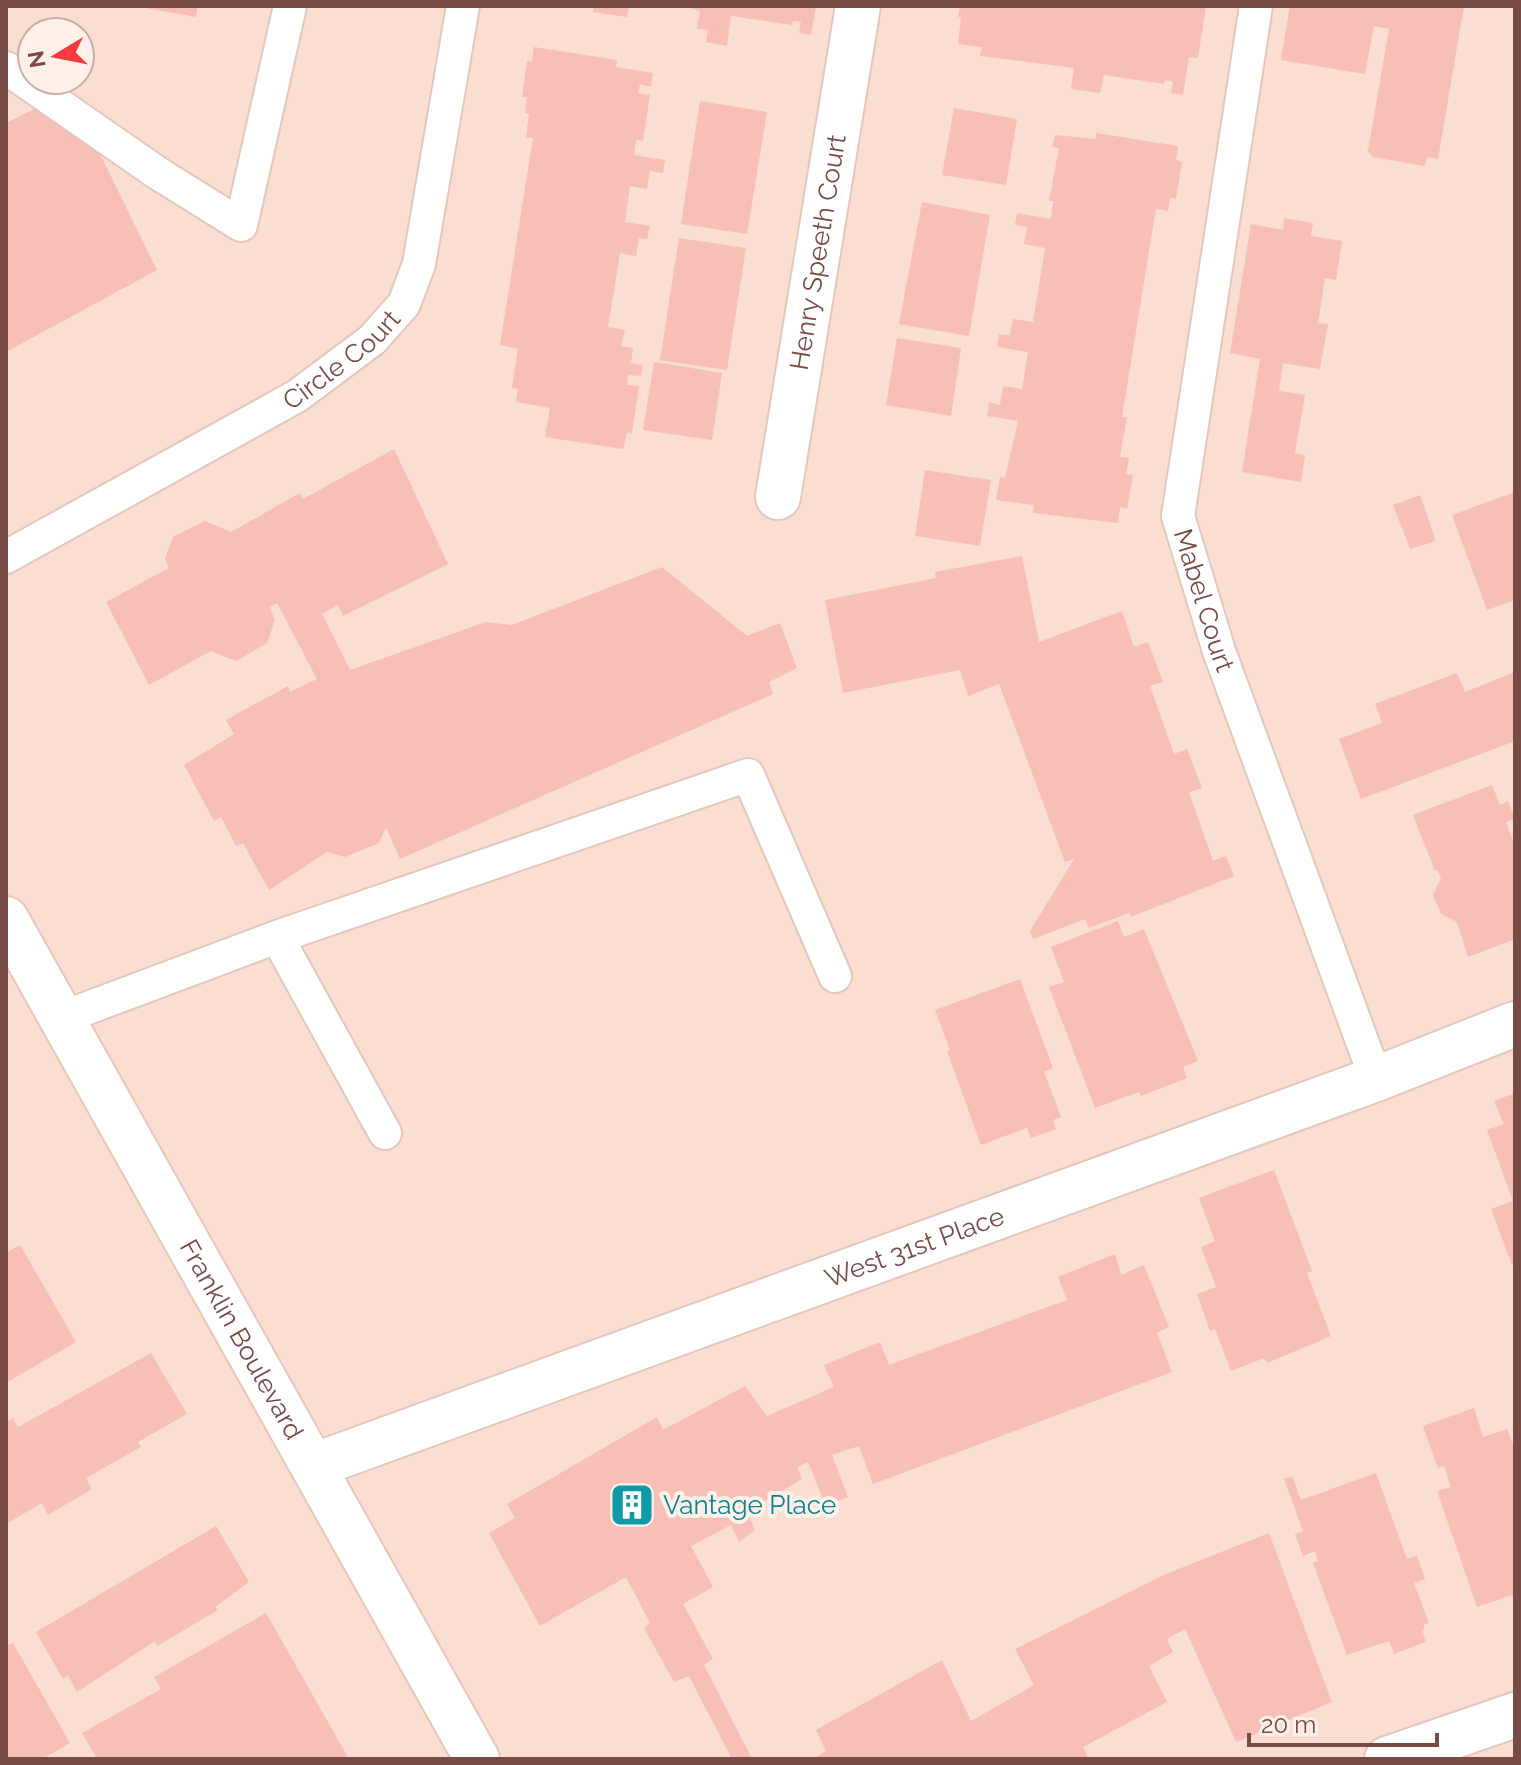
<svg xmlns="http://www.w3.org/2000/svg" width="1521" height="1765" font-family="Raleway,sans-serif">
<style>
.residential{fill:#f9ded1;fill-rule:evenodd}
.building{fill:#f7bfb5}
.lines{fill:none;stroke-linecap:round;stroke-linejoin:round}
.lane-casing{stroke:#e5c7be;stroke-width:36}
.street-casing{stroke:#e5c7be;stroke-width:48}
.secondary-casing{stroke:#ebc6bb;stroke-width:48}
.lane{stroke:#fff;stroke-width:32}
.street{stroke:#fff;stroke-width:44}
.secondary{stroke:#fff;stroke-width:44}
.labels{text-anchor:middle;stroke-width:8;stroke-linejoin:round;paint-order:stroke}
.street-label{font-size:26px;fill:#784b45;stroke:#fff1e9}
.culture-label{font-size:26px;fill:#0d838f;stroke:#fff1e9;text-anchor:start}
</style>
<rect width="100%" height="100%" fill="#feebe0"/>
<!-- residential -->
<path class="residential" d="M6,6H1515V1759H6ZM32,32H80V80H32Z"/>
<!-- building -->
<g class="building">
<polygon points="135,6 198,6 196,17"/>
<polygon points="594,6 629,6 627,17 593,12"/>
<polygon points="683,6 816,6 811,35 799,33 801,22 793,21 792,25 731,16 727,46 706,42 708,30 697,29 700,11"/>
<polygon points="960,6 1206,6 1198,58 1189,57 1183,95 1171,93 1173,82 1165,80 1164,84 1104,75 1100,93 1071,89 1074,68 980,56 982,47 958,44 961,17 958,17"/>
<polygon points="1290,6 1464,6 1438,159 1427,157 1425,166 1373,157 1368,151 1389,29 1374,26 1365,74 1281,60"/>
<polygon points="534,47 617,60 616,67 653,73 651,87 640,84 638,93 650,95 643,141 636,140 634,155 665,160 663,173 650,171 647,189 630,186 625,222 650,226 647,239 639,238 636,256 620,253 608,327 625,330 621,346 633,348 631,363 643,365 641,376 628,375 627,385 639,386 632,433 627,432 623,449 545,437 550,408 516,402 518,389 512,388 518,349 500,345 533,138 526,137 529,114 525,113 527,97 522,97 527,61 532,62"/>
<polygon points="700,101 767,112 747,234 681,224"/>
<polygon points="40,106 93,140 157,270 6,352 6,123"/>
<polygon points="954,108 1017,119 1006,185 942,175"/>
<polygon points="1096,133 1178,146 1176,160 1182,162 1176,199 1170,198 1168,211 1156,209 1122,417 1127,417 1120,457 1129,458 1126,474 1133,475 1127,509 1120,507 1118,523 1033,513 1034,505 996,500 1000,477 1005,478 1018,421 987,416 989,402 1000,405 1003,386 1022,389 1028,352 997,347 999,334 1010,335 1013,319 1033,322 1045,248 1024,244 1027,227 1015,225 1017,213 1051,219 1053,201 1049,201 1059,148 1052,147 1055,135 1096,139"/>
<polygon points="922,202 990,215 969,336 899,324"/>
<polygon points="1284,218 1313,223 1311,236 1342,241 1336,280 1325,278 1318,323 1328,324 1320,369 1283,363 1279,391 1305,395 1295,453 1305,455 1301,482 1242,472 1260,359 1230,353 1251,224 1283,230"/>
<polygon points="679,238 746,248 727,370 660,360"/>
<polygon points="897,338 961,348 951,416 886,405"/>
<polygon points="654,362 722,373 712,440 643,430"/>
<polygon points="394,449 448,564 343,616 338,605 322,614 350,670 486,622 512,625 662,567 747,636 780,623 797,668 769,682 773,694 400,859 386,827 379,843 345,857 327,852 269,890 243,843 236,846 221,817 214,821 184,765 234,734 226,720 288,686 290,692 317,679 277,603 270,607 275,620 267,643 236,661 211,651 149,685 106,602 169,568 165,559 173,537 205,521 231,532 300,493 303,499"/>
<polygon points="925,470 991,480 980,546 915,536"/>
<polygon points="1515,492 1515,600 1487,610 1452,515"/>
<polygon points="1420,495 1436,541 1410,549 1393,505"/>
<polygon points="1022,556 1039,642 1122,611 1134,647 1148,642 1163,682 1150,686 1174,754 1187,749 1202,788 1189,792 1213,861 1226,856 1234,876 1131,917 1129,913 1089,928 1085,919 1033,939 1030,931 1074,859 1065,862 999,684 968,696 960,670 843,693 825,600 936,578 935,572"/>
<polygon points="1515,672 1515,741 1361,799 1339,739 1382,723 1375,704 1457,673 1465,692"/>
<polygon points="1492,785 1500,805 1508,801 1515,819 1506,822 1515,846 1515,939 1468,957 1457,922 1441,914 1433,895 1441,878 1437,869 1435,871 1413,815"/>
<polygon points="1118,921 1124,937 1144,929 1198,1061 1183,1067 1187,1078 1141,1096 1139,1092 1095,1108 1049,987 1064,982 1051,947"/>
<polygon points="1020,979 1053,1068 1044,1072 1061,1117 1053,1120 1056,1129 1031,1138 1027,1128 981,1145 947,1051 950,1050 935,1010"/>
<polygon points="1515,1093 1515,1264 1512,1265 1491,1209 1513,1201 1487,1130 1504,1124 1494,1101"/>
<polygon points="1274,1170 1312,1271 1307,1273 1331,1336 1267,1363 1264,1358 1231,1371 1215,1329 1210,1331 1197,1294 1216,1287 1201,1247 1215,1241 1199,1198"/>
<polygon points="20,1245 76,1342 6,1383 6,1253"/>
<polygon points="1115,1254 1121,1275 1144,1265 1169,1327 1157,1333 1172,1372 873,1484 859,1446 832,1455 848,1497 826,1506 808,1462 797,1467 802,1479 747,1512 755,1530 739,1542 731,1525 691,1546 713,1587 683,1604 713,1659 704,1665 752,1759 732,1759 689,1676 674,1682 644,1628 650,1623 626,1577 540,1626 489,1533 515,1518 507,1504 657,1417 663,1430 745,1386 767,1416 834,1387 824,1365 880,1342 889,1365 1067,1300 1058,1277"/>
<polygon points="151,1353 187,1414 138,1442 141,1447 86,1478 92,1489 48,1515 42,1503 6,1524 6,1422 13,1418 18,1427"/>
<polygon points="1474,1408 1483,1437 1507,1429 1515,1449 1515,1602 1512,1595 1477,1607 1437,1491 1451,1487 1444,1466 1438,1468 1423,1426"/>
<polygon points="1376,1473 1407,1559 1417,1556 1425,1579 1414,1583 1429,1623 1424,1624 1424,1629 1422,1630 1426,1642 1394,1654 1389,1641 1347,1655 1313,1563 1318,1561 1315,1551 1303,1556 1295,1534 1303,1531 1284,1479 1292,1476 1301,1500"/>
<polygon points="216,1526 249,1582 215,1607 218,1610 157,1646 155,1641 77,1692 68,1675 63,1679 36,1632"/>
<polygon points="1269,1533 1332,1702 1236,1742 1185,1629 1167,1639 1173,1652 1149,1666 1167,1702 1083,1747 1089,1759 813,1759 826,1751 816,1730 942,1660 971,1721 1034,1685 1015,1649 1166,1574"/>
<polygon points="266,1613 349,1759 97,1759 82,1733 161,1689 154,1677"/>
<polygon points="13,1643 70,1743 42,1759 6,1759 6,1646"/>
</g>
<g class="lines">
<!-- lane casing -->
<g class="lane-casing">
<g id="lane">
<path id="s1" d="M1256,6L1178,516L1219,651L1376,1079"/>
<polyline points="6,68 159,174 241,225 290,6"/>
<path id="s2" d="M6,557L297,396L372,340L404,304L419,264L463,6"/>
<polyline points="277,937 385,1133"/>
<polyline points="61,1018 277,937 748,775 835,976"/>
</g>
</g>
<!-- street casing -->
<g class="street-casing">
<g id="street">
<path id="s3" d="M778,497L858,6"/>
<path id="s4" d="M313,1466L1376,1079L1515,1024"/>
<polyline points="1387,1759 1515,1715"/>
</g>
</g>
<!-- secondary casing -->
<g class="secondary-casing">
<g id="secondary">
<path id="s5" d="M6,919L477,1759"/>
</g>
</g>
<!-- lane -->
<use href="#lane" class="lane"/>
<!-- street -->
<use href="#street" class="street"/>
<!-- secondary -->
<use href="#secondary" class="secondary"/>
</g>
<!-- icons -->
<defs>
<g id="building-square" transform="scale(2.3)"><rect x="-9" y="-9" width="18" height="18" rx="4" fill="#0f9aa8" stroke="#fff1e9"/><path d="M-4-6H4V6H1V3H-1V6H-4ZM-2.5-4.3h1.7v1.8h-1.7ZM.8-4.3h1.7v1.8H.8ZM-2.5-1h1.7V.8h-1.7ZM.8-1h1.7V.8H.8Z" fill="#fff"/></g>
</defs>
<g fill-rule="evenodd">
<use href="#building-square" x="632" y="1505"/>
</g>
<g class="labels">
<!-- street labels -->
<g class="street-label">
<text dy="9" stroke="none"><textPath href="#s3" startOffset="248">Henry Speeth Court</textPath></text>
<text dy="9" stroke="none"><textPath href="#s2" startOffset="390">Circle Court</textPath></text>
<text dy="9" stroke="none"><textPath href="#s1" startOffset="604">Mabel Court</textPath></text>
<text dy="9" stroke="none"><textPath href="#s4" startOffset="640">West 31st Place</textPath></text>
<text dy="9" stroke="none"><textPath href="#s5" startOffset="482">Franklin Boulevard</textPath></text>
</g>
<!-- culture labels -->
<g class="culture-label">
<text x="663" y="1514">Vantage Place</text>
</g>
</g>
<!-- border -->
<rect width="1521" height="1765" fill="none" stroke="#784b45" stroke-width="16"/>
<!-- north arrow -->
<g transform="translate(56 56) rotate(260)"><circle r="38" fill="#fff1e9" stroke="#c9afa7" stroke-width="2"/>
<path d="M0-6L14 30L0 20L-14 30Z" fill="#f5393c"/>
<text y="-12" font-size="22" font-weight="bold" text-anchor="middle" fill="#784b45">N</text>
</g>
<!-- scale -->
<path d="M1249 1733v12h188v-12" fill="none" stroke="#784b45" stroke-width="4"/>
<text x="1261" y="1733" font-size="24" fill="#784b45" stroke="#fff1e9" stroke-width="6" paint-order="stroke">20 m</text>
</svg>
